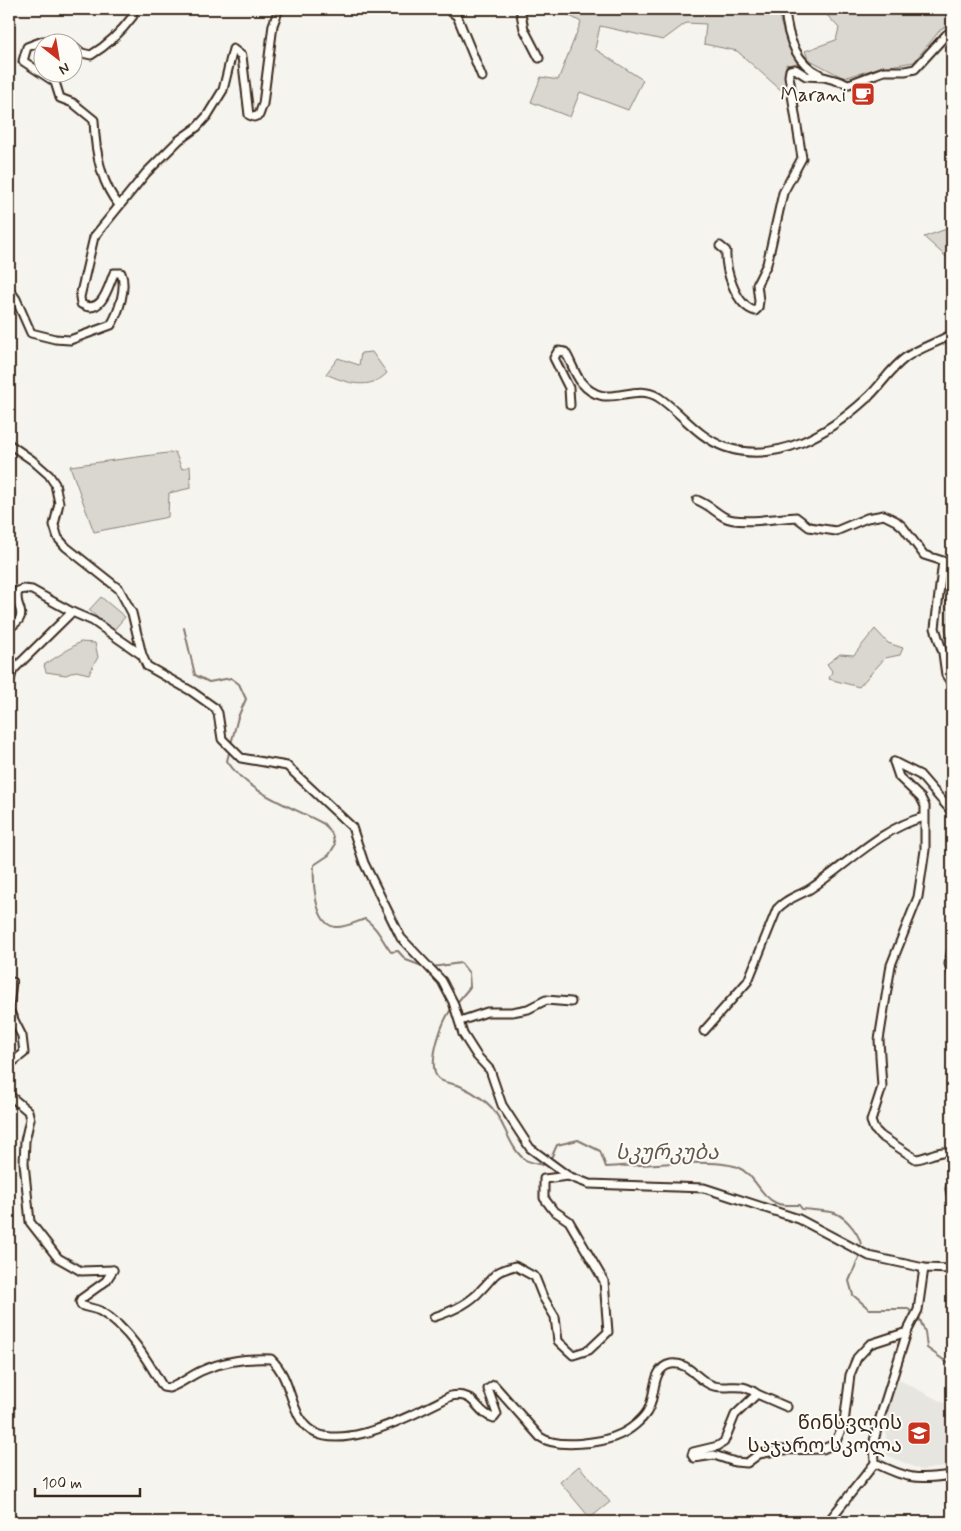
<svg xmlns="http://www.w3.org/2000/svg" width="961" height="1531" font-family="Mynerve,'Noto Sans Georgian',sans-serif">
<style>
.built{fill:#e7e5df}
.green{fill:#dad6d0;stroke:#8a8077}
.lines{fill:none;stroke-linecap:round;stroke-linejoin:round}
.stream{stroke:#84786e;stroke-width:2}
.street-casing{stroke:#3b2a1e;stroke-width:11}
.street{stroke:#fdfcf7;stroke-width:7}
.labels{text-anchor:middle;stroke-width:4;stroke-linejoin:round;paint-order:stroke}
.poi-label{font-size:20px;fill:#3b2a1e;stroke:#fdfcf7;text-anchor:end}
.water-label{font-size:21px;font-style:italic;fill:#65584d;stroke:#fdfcf7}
</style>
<rect width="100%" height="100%" fill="#f5f4ee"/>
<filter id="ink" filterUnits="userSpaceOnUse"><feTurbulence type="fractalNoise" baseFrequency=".02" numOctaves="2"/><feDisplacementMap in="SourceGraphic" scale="10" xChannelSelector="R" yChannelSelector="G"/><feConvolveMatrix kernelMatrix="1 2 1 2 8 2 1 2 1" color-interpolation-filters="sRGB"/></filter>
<g filter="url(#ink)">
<!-- built -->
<polygon class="built" points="899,1380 952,1407 952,1466 921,1470 887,1455 885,1412"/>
<!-- green -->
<g class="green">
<path d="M557,9H779C779,32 794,53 807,70L786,64L791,99L737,51L704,44L706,24L686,23L663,40L600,26L595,49L643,80L628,110L580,92L570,117L531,102L541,77L558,80L581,22Z"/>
<polygon points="793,9 952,9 952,22 940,30 914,62 878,68 844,78 808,59 805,51 836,40 839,28 823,11 793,12"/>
<polygon points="952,227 952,262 924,237"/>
<path d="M372,352L387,373C370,391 346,383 326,374L338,358L359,365L361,353Z"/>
<polygon points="175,452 182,469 190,466 191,488 169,493 168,517 94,532 70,466"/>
<polygon points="952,561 952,646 945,629 948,568"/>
<polygon points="101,597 125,617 113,631 89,610"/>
<polygon points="875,629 888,643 903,648 900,655 885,658 859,687 829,679 832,671 827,664 840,654 854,655"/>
<polygon points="80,642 95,643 98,657 89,674 76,671 66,675 46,672 44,665"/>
<polygon points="579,1466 610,1502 590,1518 560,1482"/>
</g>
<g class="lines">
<!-- stream -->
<g class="stream">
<polyline points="184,628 195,675 209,682 231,678 239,684 246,699 238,717 231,744"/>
<path d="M230,749L227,761C248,793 291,806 324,824L332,834L335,845L329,855L314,865C313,881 314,924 335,927C345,928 356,922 365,919C379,929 381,939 391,952L398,951L406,960L425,967"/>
<polyline points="432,967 461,963 469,973 470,987 455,1005"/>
<path d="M452,1008C442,1021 430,1056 435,1073C439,1085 455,1082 464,1088C473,1092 486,1101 492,1108C505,1123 509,1147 524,1159C529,1163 537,1163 543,1165L552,1156L557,1145L578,1140L600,1151L606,1167C634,1166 714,1158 737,1167C755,1174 759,1195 776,1203C782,1206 792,1205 799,1205L802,1209C813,1210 825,1210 835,1213C847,1218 863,1237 861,1250"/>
<polyline points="860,1255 849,1281 853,1295 869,1309 908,1309 914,1313"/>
<polyline points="918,1315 925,1332 927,1348 952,1366"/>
</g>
<!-- street casing -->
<g class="street-casing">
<g id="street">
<polyline points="447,9 457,16 482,77"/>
<polyline points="520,9 524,29 539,58"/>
<path d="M785,9C787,34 794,62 819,74"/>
<path d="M63,42L43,41L27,47L23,61L55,82L60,98L73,103L94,120C95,148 100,183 119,205"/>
<path d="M72,45L82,53L91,55C108,45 121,32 133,16L132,9"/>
<path d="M720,246L726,251C725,269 735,305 755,311L758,308L759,301L757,284L767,264L783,193L802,158L789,76L790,70L795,69L806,76L824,77L849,84L884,71H905L915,69L946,35L952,31"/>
<path d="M9,289L16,299L31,333L55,339L70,340L111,325C119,312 127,287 121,273H114C108,287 102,316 81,304L80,297L94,237L146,173L179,140L197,127L207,116L223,90L233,49L242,56L249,115L254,117L259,115L263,104L273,25L279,9"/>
<path d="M570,405L569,388L554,358L558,351L565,352C571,361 574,373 581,382C606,413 632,381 658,397C681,412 697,437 725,447C777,465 829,433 866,399C880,387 889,370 905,358C919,348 937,343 952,334"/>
<polyline points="9,444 32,460 49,475 55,484 59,503 54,525 58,538 66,547 119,589 132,613 142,655 147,666 191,691 215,708 218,713 222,739 241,758 287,766 352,827 364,863 401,938 442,981 453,1002 463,1034 477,1056 490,1070 502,1105 530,1148 568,1176 589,1184 704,1188 799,1219 869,1256 924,1268 952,1269"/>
<path d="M697,500C709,505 714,511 724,517C738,525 779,518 796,517L809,527L836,531L867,518L884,515L896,521L903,527L924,555L943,561L935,628L943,653L946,675L952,684"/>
<path d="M9,628C33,613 12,608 18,591L24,589L32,590L72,612L93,621L142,655"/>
<polyline points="9,683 13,670 72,612"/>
<path d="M894,762L899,777L921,798L925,806V850L918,897L891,965L879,1040L882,1087L871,1121L874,1129L881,1136L916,1159C929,1158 941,1147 952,1155"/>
<polyline points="894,762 920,775 952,812"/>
<polyline points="952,948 949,964 952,973"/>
<polyline points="9,983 12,982 9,1006"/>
<polyline points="9,1010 22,1036 24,1053 9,1065"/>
<polyline points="460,1021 487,1012 512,1012 528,1009 546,1000 571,1002"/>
<path d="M704,1031L748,981L777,909C787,898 798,896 810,889C848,864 880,829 924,817"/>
<polyline points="9,1095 28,1111 30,1119 25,1141 24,1163 30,1222 58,1258 81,1271 113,1270"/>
<polyline points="952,1180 950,1189 952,1200"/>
<path d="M113,1270L106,1281L81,1299L80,1302L81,1305C87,1308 94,1308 100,1311C128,1327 148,1361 163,1387L169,1388C181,1384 190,1376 201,1371C223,1361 248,1358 271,1359C289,1376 289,1400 301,1420C328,1464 419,1411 451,1396C477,1391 475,1413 494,1418L497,1414L488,1389L494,1385L540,1437C557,1449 603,1443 621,1434C630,1430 642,1420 647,1412C657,1397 650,1368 671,1364C689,1361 698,1382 714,1386C731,1390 740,1381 757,1394"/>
<path d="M434,1317C450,1312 469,1304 481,1290C497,1274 491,1273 515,1266L535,1277L543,1297L555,1317L558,1341L573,1355L589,1350L608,1332L604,1281L569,1221L553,1210L544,1198V1179L568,1176"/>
<polyline points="787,1407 757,1394 735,1415 724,1442 718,1446 693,1452 692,1455 694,1458 714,1455 735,1462 747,1463 759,1454 780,1450 823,1449 832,1445 836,1441 844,1423 850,1375 857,1358 870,1344 907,1332"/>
<path d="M875,1463C907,1479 917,1480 952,1475"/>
<polyline points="828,1522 875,1463 874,1441 879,1421 907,1332 918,1310 924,1268"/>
</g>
</g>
<!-- street -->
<use href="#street" class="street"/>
</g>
</g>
<!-- icons -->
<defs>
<g id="cafe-square" transform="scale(1.25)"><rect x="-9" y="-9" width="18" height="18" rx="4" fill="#c8321e" stroke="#fdfcf7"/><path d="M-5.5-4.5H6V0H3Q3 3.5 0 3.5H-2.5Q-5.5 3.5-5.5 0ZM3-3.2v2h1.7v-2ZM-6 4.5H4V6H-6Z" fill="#fff"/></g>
<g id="school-square" transform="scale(1.25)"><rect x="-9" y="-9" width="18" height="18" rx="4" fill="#c8321e" stroke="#fdfcf7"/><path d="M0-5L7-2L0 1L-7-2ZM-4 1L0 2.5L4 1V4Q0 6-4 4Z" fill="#fff"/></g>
</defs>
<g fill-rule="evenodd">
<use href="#cafe-square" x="863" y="94"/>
<use href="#school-square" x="919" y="1433"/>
</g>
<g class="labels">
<!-- poi labels -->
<g class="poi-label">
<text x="846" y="101">Marani</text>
<text x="902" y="1429">წინსვლის<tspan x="902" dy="23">საჯარო სკოლა</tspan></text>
</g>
<!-- water labels -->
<g class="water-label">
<text x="667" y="1159">სკურკუბა</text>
</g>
</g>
<!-- margin -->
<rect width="961" height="1531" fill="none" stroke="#fdfcf7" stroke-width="30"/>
<rect x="15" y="15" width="931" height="1501" fill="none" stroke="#3b2a1e" stroke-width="2" filter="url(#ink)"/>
<!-- north arrow -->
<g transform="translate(58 58) rotate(149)"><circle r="24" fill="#fdfcf7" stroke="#afa8a0"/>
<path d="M0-4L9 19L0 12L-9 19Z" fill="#c8321e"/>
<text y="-8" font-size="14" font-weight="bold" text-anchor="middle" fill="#3b2a1e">N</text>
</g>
<!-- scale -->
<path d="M35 1488v8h105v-8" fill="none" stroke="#3b2a1e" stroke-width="2.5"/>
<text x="42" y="1488" font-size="15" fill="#3b2a1e" stroke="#fdfcf7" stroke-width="4" paint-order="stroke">100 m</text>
</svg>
